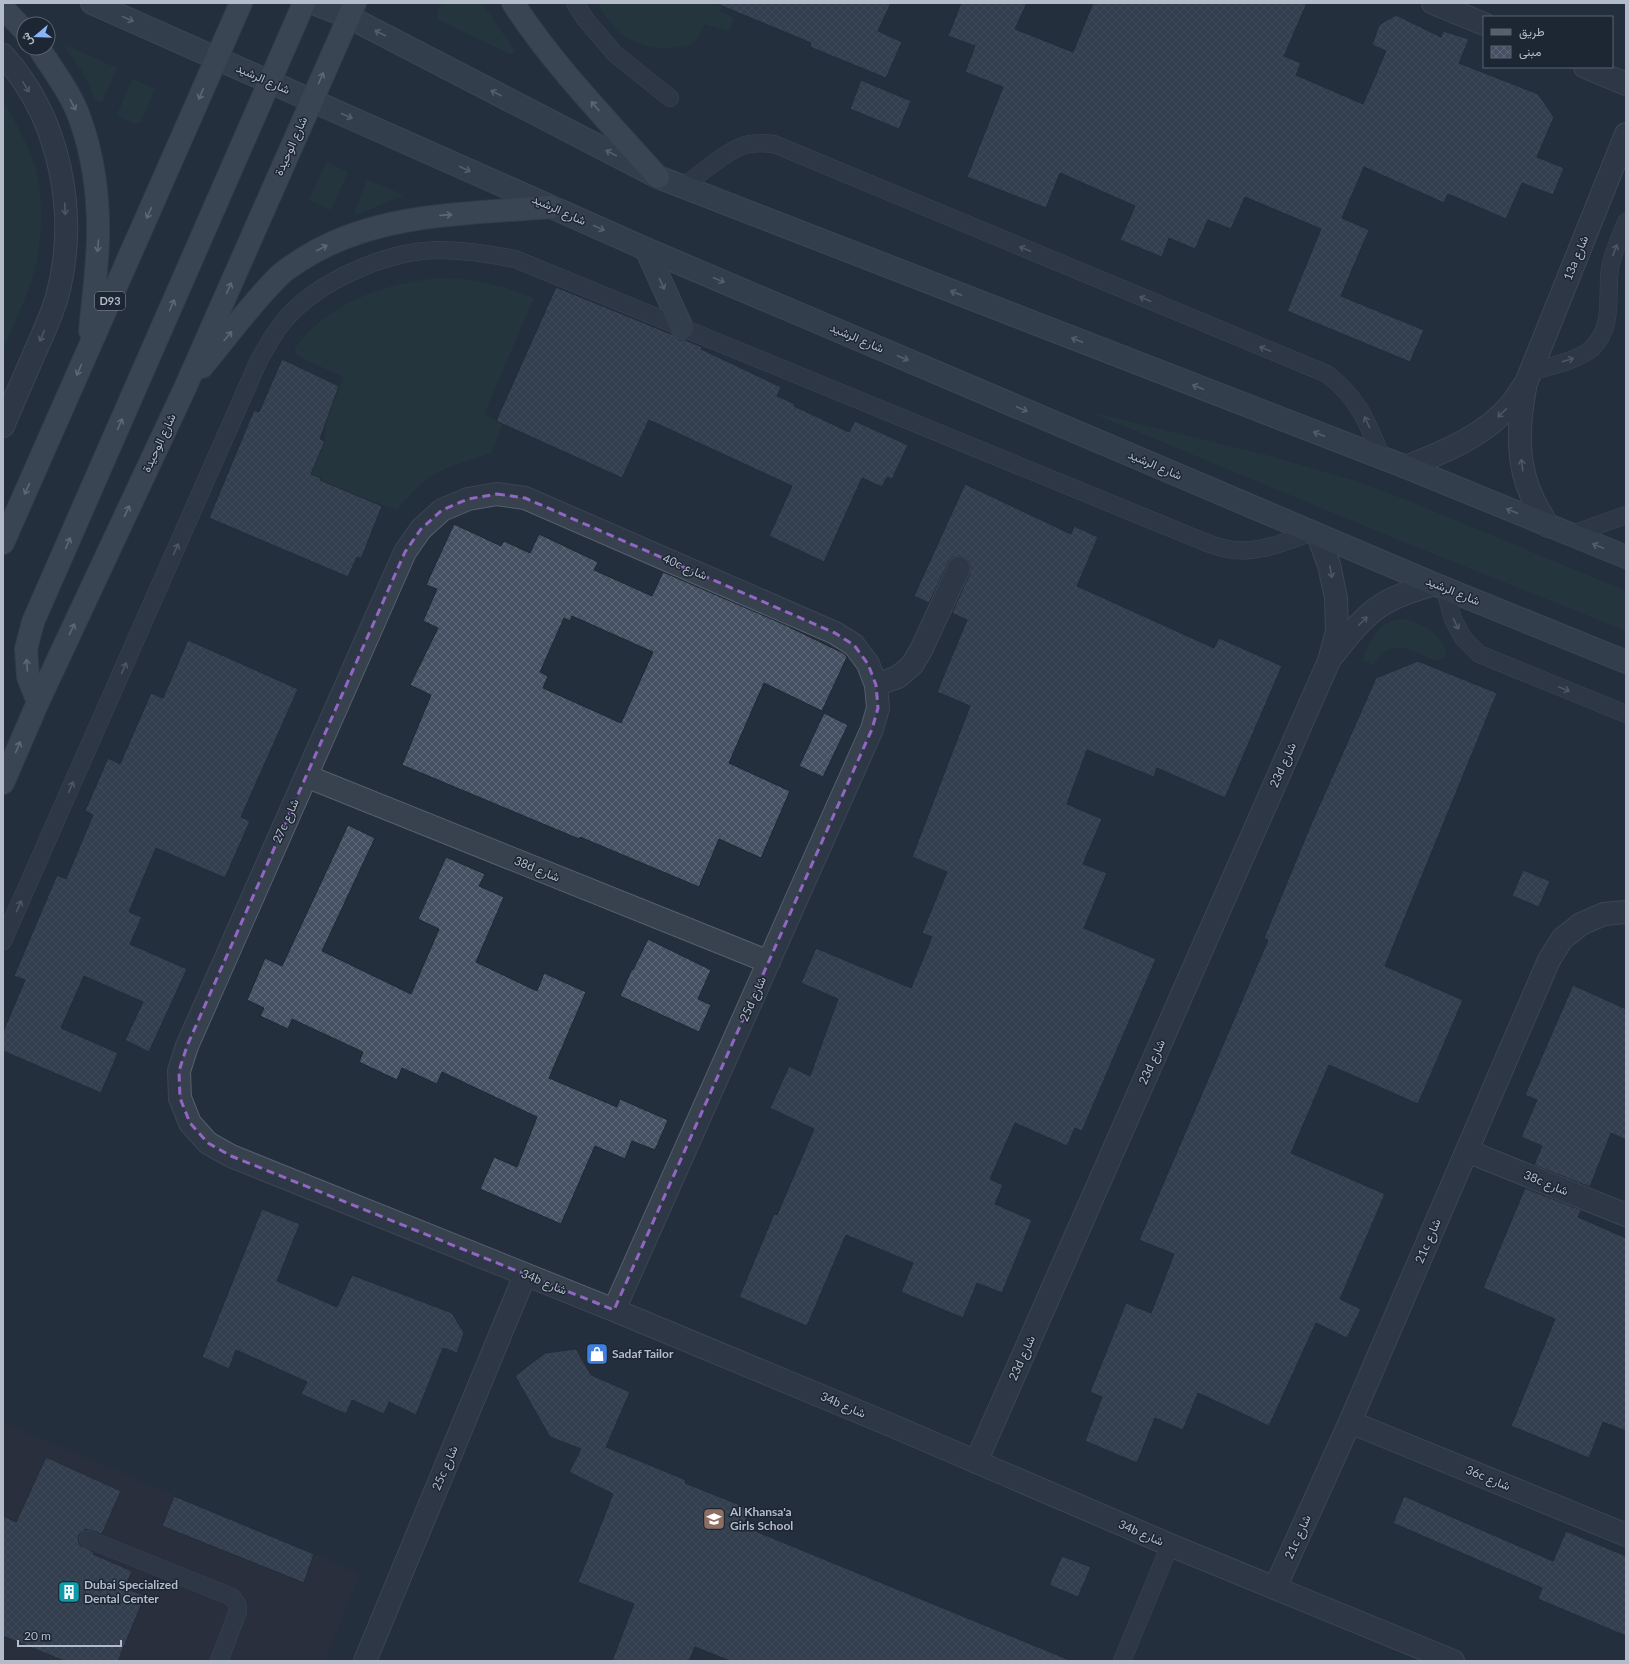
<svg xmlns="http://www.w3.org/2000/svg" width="1629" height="1664" font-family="Lato,Vazirmatn,sans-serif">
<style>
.medical{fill:#32303f}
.grass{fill:#263c3f}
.building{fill:url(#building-cross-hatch);stroke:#1f2835;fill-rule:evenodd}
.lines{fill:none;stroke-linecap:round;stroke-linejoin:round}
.service-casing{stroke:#565f6c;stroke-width:18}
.minor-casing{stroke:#565f6c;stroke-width:24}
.secondary-casing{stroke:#565f6c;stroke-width:24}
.primary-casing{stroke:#414a57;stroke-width:24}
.service{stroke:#38414e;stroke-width:17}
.minor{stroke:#38414e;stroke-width:22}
.secondary{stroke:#465061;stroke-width:22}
.primary{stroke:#56606e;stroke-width:22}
.oneway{stroke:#8e96a5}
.oneway2{stroke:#a1aab7}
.oneway3{stroke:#7c8592}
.marked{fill:none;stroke:#9266c3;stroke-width:3;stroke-dasharray:8 5;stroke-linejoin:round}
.labels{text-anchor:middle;stroke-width:3;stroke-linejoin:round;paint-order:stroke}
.shield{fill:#1d2633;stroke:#878f9c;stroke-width:1}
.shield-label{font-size:11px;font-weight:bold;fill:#b4bcc9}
.street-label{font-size:12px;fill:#b4bcc9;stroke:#1d2633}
.poi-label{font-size:12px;font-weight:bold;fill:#b4bcc9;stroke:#1d2633;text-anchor:start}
</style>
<defs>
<pattern id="building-cross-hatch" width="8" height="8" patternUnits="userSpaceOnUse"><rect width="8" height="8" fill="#455162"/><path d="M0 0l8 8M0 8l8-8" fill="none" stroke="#5d6877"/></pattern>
</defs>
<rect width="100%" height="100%" fill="#242f3e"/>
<!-- medical -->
<polygon class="medical" points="3,1423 360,1574 325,1661 3,1661"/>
<!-- grass -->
<g class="grass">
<path d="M443,3H482L515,51L514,53L510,54L439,20C436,13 438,9 443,3Z"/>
<path d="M597,3H740H724L720,12L734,18L729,31L704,24C702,30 700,37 695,41C691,45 684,46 678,47C657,50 637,46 620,33C610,25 604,13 597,3Z"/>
<path d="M68,46L117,68L102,102L94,100C89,80 79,65 66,50Z"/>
<polygon points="132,79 155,89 141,122 135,124 117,115"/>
<path d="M3,102C15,119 35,159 38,179C43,208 42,239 35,267C28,296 14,323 3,350Z"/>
<polygon points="326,162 348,172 331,210 309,200"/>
<polygon points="367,180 404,195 353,216"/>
<path d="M440,278L472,280L503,287L534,298L484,414L503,424L491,453C471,460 448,465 430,477C417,486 407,498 397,510L355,495L311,500L321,478L311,474L325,441L326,422L343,377L296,355L295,348C331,301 383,284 440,278Z"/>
<polygon points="1090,412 1270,456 1355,481 1404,499 1626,591 1626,631 1389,536"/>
<path d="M1402,619C1418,620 1447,637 1446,655C1433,676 1399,621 1373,665L1362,660C1372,639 1376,623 1402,619Z"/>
</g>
<!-- building -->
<g class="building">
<polygon points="715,3 891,3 878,31 902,42 886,78 810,47 811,43"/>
<polygon points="961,3 1027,3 1015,29 1073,52 1093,3 1307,3 1284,56 1301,63 1296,75 1363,104 1386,51 1372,45 1379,25 1396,15 1441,37 1443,31 1469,39 1459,63 1538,94 1554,117 1537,157 1564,168 1553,195 1522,183 1506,219 1448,194 1444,203 1364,167 1342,218 1369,230 1341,296 1424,330 1410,362 1287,311 1321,229 1245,197 1231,229 1208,220 1195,249 1169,238 1162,257 1120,240 1135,206 1060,173 1046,208 967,177 1003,87 965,72 975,46 948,36"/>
<polygon points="861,80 911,101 899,129 850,109"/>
<polygon points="556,287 671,334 675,338 680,340 685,340 702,347 701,349 781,387 777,396 795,404 794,406 849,432 855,421 908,445 892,479 887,477 882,487 862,478 824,562 769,536 792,486 649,420 622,478 496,421"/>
<polygon points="282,359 339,386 320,439 325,441 311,474 321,478 320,480 382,506 361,559 357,557 348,577 209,518 254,410 259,412"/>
<polygon points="965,484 1071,534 1074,526 1098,537 1077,586 1214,648 1219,638 1282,666 1225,798 1157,768 1154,777 1087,750 1067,804 1102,819 1083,864 1107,873 1084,928 1156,959 1082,1131 1075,1128 1067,1146 1015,1123 990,1179 1003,1185 995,1204 1032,1220 1002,1293 977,1283 963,1318 901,1292 913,1263 846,1235 807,1326 739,1297 774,1214 777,1215 814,1129 770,1108 789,1066 810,1076 838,999 801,983 816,948 911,988 932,937 922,933 947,872 912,857 970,706 937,692 967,620 952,613 970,573 971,567 969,561 964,557 958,556 952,558 948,563 929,603 914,596"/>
<path d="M454,524L501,546L504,541L530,553L539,534L598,562L594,570L652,596L663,572L783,624L845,654L847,657L822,711L764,683L729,763L790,791L761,858L719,839L699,887L580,837L579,839L402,765L431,695L410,685L438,628L423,621L437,589L426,585ZM572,616L653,652L621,723L543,688L548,676L540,672L564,618L570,621Z"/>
<polygon points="188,640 298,689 241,817 250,821 225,878 156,848 129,912 142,917 130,944 187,969 149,1052 125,1040 143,1002 84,976 61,1028 118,1053 101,1093 3,1051 3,1032 25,980 14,976 57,875 66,879 93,815 85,811 108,758 120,764 151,693 163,698"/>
<polygon points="1418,661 1497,693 1385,966 1463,1000 1418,1104 1329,1065 1291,1153 1385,1194 1340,1299 1361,1309 1347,1338 1316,1323 1269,1426 1198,1393 1183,1430 1155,1418 1137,1463 1085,1441 1102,1397 1090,1392 1126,1303 1151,1313 1174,1254 1139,1240 1268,940 1264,938 1312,822 1376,678"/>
<polygon points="824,713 848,725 823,777 799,766"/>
<polygon points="348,825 375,838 322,951 411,994 439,929 418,919 446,857 485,874 479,886 504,897 476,962 537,991 544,973 586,992 549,1078 617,1107 620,1099 668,1120 655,1150 632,1141 625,1159 595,1146 561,1224 480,1189 494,1157 517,1167 537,1117 442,1072 437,1084 402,1068 397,1080 359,1062 363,1052 292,1019 288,1029 260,1016 264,1008 247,1000 265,958 282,966"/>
<polygon points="1523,870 1550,881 1539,907 1512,896"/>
<polygon points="648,939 711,970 698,999 711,1005 699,1032 620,996 632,969 633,970"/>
<polygon points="1573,985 1626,1009 1626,1140 1611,1133 1590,1187 1534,1165 1542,1146 1521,1137 1537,1100 1525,1095"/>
<polygon points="1525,1188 1581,1210 1578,1217 1626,1238 1626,1431 1603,1422 1589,1458 1511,1426 1555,1319 1483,1288"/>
<polygon points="262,1209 300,1224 277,1281 337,1307 352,1275 452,1313 464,1333 457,1353 443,1348 416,1415 389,1402 384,1414 352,1400 346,1414 301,1394 307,1382 236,1350 229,1369 202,1357"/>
<polygon points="576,1349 591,1375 630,1392 606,1447 686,1480 685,1483 750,1509 743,1526 1072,1661 730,1661 695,1647 689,1661 612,1661 634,1604 578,1582 613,1494 569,1472 581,1449 550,1437 515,1376 545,1353"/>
<polygon points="46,1457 121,1491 102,1534 86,1529 79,1535 78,1540 80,1545 94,1552 93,1554 132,1571 125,1588 145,1596 118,1661 64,1661 3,1636 3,1516 16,1522"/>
<polygon points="174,1496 314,1554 304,1583 162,1526"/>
<polygon points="1404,1496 1553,1561 1566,1531 1626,1556 1626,1636 1538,1599 1542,1588 1393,1523"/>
<polygon points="1062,1556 1091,1567 1078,1597 1049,1585"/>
</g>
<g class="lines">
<!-- service casing -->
<g class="service-casing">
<g id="service">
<polyline points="575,3 586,20 615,54 670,98"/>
<path d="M683,187C699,175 729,148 749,144C757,143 765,143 774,144L1327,374C1359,399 1367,422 1382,458"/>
<path d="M1531,372C1549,366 1577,361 1591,349C1615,327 1606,296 1610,268C1613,252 1620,237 1626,222"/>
<polyline points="1570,535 1626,515"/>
<polyline points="1444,587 1453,619 1463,638 1479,654 1626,714"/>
<path d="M3,941L259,360C267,347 274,332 284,321C316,282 386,251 437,250C465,250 488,254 515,259L1207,543C1214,545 1221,548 1228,549C1257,555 1287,541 1313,532"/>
<polyline points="88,1539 232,1597 237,1604 238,1611 219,1661"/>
<polyline points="1122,1661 1170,1545"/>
</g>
</g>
<!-- minor casing -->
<g class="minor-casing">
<g id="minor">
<polyline points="1433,3 1484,24"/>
<path d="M3,55C61,119 79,215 57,297C51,317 42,336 34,354C24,378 13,402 3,426"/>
<polyline points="1585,67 1626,84"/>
<path d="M1525,388C1518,426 1516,464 1533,499C1537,508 1543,517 1548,526"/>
<path d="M1406,467C1444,452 1485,436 1512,403C1517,397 1521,389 1526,383L1626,134"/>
<path d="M1334,654C1346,639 1357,624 1372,612C1389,597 1413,591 1434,584"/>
<polyline points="876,685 898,677 912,665 921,650 959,568"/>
<polyline points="306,776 769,962"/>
<polyline points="1467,1151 1626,1215"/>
<polyline points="614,1310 872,729 878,708 876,685 868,664 854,645 835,633 525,498 497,494 468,499 442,510 421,529 405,552 187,1046 179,1071 180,1098 190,1123 208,1143 231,1156 614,1310 886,1423 1170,1545 1453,1661"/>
<polyline points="1350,1422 1626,1535"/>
<polyline points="976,1462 1329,661 1337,631 1336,598 1329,565 1318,535"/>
<polyline points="1275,1588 1350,1422 1549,960 1562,939 1581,924 1604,914 1626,912"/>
<polyline points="365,1661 525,1275"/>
</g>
</g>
<!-- secondary casing -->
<g class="secondary-casing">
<g id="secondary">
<polyline points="92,3 646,249 1434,584 1626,662"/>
<polyline points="313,3 349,17 658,177 1406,467 1626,557"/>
<polyline points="646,249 682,328"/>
</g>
</g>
<!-- primary casing -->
<g class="primary-casing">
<g id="primary">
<path d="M513,3C554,66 608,121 658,177"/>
<polyline points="3,8 24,30"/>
<path d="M39,48C53,70 72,95 80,119C94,158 99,199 98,240C97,270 93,301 90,331"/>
<path d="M202,367C228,336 252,302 281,274C289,267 299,261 309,255C381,212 469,214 551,207"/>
<polyline points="3,543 241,3"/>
<polyline points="38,702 28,677 26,649 33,622 304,3"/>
<polyline points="3,783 38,702 185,388 355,3"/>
</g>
</g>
<!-- service -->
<use href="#service" class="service"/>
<!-- minor -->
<use href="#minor" class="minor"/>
<!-- secondary -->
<use href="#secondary" class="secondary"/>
<!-- primary -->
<use href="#primary" class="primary"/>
</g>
<!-- one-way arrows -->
<defs><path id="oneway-shaft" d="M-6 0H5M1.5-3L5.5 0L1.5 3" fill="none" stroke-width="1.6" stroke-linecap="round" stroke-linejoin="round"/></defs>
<g class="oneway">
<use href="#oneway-shaft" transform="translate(128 19) rotate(24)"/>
<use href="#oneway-shaft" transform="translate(380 33) rotate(-153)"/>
<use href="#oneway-shaft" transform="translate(496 93) rotate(-153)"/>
<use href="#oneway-shaft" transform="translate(347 116) rotate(24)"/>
<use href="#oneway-shaft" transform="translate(611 153) rotate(-153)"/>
<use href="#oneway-shaft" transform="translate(465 169) rotate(24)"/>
<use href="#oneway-shaft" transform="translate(599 228) rotate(24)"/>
<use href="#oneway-shaft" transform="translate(719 280) rotate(23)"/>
<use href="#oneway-shaft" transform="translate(662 284) rotate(65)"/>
<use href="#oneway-shaft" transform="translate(956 293) rotate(-159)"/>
<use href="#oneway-shaft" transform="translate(1077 340) rotate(-159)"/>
<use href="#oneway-shaft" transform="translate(903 358) rotate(23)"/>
<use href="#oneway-shaft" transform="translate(1198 387) rotate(-159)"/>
<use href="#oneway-shaft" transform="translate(1022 409) rotate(23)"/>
<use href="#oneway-shaft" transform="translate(1319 434) rotate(-159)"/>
<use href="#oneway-shaft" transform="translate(1512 511) rotate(-158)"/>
<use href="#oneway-shaft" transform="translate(1598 546) rotate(-158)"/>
</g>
<g class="oneway2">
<use href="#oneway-shaft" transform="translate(321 78) rotate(-66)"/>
<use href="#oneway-shaft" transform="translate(201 94) rotate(113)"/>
<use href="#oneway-shaft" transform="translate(73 105) rotate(62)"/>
<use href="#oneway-shaft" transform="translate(595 106) rotate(-131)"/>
<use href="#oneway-shaft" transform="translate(149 213) rotate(114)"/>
<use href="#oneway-shaft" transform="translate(446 215) rotate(-4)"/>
<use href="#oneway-shaft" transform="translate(98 246) rotate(95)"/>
<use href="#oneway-shaft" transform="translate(322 248) rotate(-27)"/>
<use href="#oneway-shaft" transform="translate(229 288) rotate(-66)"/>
<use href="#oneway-shaft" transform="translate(172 305) rotate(-66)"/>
<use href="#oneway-shaft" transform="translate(228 336) rotate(-50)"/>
<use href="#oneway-shaft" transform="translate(79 370) rotate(114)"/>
<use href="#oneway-shaft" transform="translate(120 424) rotate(-66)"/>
<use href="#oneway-shaft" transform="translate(27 489) rotate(114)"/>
<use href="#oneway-shaft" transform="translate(127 511) rotate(-65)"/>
<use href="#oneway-shaft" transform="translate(68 543) rotate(-67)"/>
<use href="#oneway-shaft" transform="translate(72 629) rotate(-65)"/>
<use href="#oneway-shaft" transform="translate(27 665) rotate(-94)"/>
<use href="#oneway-shaft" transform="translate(18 747) rotate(-67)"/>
</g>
<g class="oneway3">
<use href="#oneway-shaft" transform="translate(26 87) rotate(58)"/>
<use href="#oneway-shaft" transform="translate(65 209) rotate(88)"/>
<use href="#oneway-shaft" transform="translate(1025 249) rotate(-157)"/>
<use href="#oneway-shaft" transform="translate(1615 250) rotate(-69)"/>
<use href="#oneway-shaft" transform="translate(1145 299) rotate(-157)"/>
<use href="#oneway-shaft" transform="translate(42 336) rotate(113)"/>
<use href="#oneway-shaft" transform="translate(1265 349) rotate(-157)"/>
<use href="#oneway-shaft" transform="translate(1568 360) rotate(-18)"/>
<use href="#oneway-shaft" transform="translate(1502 413) rotate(136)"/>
<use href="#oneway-shaft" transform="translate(1367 422) rotate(-115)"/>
<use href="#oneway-shaft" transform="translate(1522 465) rotate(-98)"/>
<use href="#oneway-shaft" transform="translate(176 549) rotate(-66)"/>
<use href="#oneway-shaft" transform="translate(1331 572) rotate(79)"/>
<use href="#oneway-shaft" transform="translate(1363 621) rotate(-45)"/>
<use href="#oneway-shaft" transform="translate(1456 624) rotate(64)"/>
<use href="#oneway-shaft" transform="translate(124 668) rotate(-66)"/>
<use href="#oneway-shaft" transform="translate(1564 689) rotate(22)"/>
<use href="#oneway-shaft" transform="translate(71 787) rotate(-66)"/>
<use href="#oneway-shaft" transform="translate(19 906) rotate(-66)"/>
</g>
<!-- marked area -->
<path d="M0 0H1629V1664H0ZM497,494L525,498L835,633L854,645L868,664L876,685L878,708L872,729L614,1310L231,1156L208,1143L190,1123L180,1098L179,1071L187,1046L405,552L421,529L442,510L468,499Z" fill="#242f3e" fill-opacity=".55" fill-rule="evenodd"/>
<path class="marked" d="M497,494L525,498L835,633L854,645L868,664L876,685L878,708L872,729L614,1310L231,1156L208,1143L190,1123L180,1098L179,1071L187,1046L405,552L421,529L442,510L468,499Z"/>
<!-- icons -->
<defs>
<g id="shop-square" transform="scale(1.15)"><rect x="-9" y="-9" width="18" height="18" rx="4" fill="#3f7fe0" stroke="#1d2633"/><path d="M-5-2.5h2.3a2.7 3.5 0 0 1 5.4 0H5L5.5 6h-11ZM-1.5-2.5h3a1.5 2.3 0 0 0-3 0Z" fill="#fff"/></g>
<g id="school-square" transform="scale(1.15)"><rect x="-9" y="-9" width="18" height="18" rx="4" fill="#8d6e63" stroke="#1d2633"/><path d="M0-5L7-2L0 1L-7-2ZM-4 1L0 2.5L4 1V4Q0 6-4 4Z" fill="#fff"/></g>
<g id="building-square" transform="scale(1.15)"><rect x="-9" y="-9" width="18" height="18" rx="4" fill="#0f9aa8" stroke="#1d2633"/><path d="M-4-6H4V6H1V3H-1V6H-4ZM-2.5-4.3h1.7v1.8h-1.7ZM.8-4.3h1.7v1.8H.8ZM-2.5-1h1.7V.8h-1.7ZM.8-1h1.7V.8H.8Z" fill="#fff"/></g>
</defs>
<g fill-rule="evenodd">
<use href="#shop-square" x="597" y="1354"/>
<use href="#school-square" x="714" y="1519"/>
<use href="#building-square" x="69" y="1592"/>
</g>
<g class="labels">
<!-- shield labels -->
<rect class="shield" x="95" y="292" width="30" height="18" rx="3"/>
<g class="shield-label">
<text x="110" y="305">D93</text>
</g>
<!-- street labels -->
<g class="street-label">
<text transform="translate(263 79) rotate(24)" y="4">شارع الرشيد</text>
<text transform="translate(291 146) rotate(-66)" y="4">شارع الوحيدة</text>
<text transform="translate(559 210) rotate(24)" y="4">شارع الرشيد</text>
<text transform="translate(1576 258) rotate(-68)" y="4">13a شارع</text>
<text transform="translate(857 338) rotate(23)" y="4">شارع الرشيد</text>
<text transform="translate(159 443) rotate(-65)" y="4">شارع الوحيدة</text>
<text transform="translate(1155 465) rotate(23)" y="4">شارع الرشيد</text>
<text transform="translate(685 567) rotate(23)" y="4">40c شارع</text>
<text transform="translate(1453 591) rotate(22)" y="4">شارع الرشيد</text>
<text transform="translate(1283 765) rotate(-66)" y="4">23d شارع</text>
<text transform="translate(286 821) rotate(-66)" y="4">27c شارع</text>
<text transform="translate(537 869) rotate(22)" y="4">38d شارع</text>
<text transform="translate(753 999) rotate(-66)" y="4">25d شارع</text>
<text transform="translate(1152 1062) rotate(-66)" y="4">23d شارع</text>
<text transform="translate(1546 1183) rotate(22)" y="4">38c شارع</text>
<text transform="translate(1428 1241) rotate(-67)" y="4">21c شارع</text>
<text transform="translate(544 1282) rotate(22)" y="4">34b شارع</text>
<text transform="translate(1022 1358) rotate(-66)" y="4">23d شارع</text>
<text transform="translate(843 1405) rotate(23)" y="4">34b شارع</text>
<text transform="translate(445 1468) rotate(-67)" y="4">25c شارع</text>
<text transform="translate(1488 1478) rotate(22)" y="4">36c شارع</text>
<text transform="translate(1141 1533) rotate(23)" y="4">34b شارع</text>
<text transform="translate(1298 1537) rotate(-66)" y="4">21c شارع</text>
</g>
<!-- poi labels -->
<g class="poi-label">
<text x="612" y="1358">Sadaf Tailor</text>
<text x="730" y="1516">Al Khansa'a<tspan x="730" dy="14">Girls School</tspan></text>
<text x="84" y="1589">Dubai Specialized<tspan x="84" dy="14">Dental Center</tspan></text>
</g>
</g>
<!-- border -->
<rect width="1629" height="1664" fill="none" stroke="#b4bcc9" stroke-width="8"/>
<!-- legend -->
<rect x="1483" y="16" width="130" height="52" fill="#1d2633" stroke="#59626f"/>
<rect x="1491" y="29" width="20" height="6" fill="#56606e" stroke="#59626f"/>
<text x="1519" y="36" font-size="12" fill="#b4bcc9">طريق</text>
<rect x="1491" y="46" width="20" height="12" fill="url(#building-cross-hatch)" stroke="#59626f"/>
<text x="1519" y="56" font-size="12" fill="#b4bcc9">مبنى</text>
<!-- north arrow -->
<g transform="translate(36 36) rotate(251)"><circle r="19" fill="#1d2633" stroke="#59626f"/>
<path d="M0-3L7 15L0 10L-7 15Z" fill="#8ab4f8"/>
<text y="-6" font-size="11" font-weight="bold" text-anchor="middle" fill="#b4bcc9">ش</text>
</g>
<!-- scale -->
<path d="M18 1640v6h103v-6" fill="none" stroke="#b4bcc9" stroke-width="2"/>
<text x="24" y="1640" font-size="12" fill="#b4bcc9" stroke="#1d2633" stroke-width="3" paint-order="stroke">20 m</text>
</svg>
